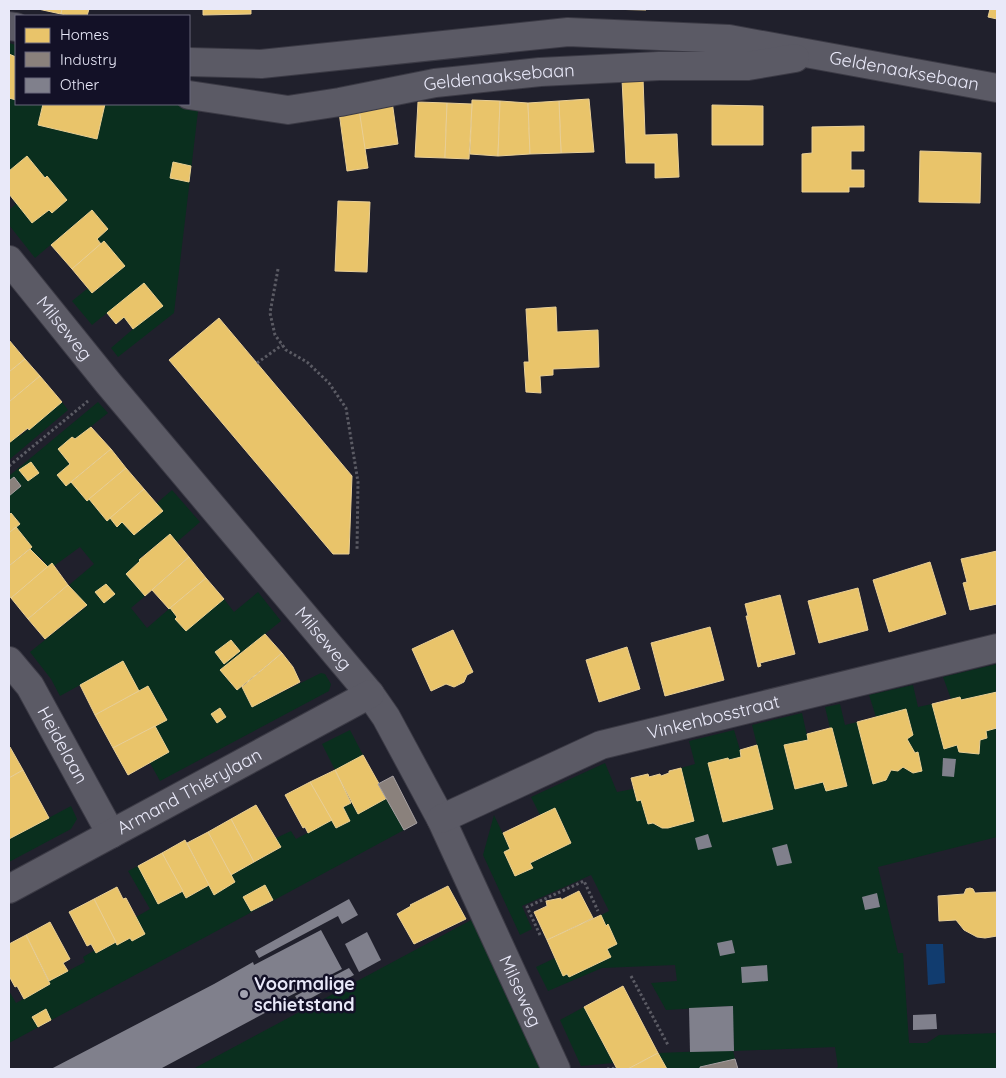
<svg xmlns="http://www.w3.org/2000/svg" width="1006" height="1078" font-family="Quicksand,sans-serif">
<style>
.green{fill:#0a2f1e}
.water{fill:#113c6f}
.homes{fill:#e9c46a;stroke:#e9cf95}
.industry{fill:#8a817c;stroke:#a6a0a2}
.building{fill:#80808c}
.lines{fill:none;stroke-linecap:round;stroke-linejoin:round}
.minor-casing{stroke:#3b3a45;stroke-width:30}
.path{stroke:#5b5b64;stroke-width:3;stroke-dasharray:2.5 2.5;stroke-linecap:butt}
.minor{stroke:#5b5a65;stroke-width:28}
.poi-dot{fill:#a3a3b1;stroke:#131127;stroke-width:2}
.labels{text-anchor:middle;stroke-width:5;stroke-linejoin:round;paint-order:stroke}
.street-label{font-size:18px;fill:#e9e9f9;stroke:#131127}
.poi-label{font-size:18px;font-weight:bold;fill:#e9e9f9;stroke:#131127;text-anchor:start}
</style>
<rect width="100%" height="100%" fill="#20202c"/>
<!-- green -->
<g class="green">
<polygon points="9,43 16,45 16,104 199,103 174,313 118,357 111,348 133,329 124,318 116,324 107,313 92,325 72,301 88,288 93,293 124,266 97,239 108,229 92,210 35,258 9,225 9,210 16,204 9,194"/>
<polygon points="62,402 68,410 9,460 9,443 18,435 20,436"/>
<polygon points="98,402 108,413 75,439 72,437 58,449 70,464 57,475 66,485 71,482 87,500 89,499 107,521 110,518 117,526 122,522 134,535 163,511 157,503 172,490 200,522 177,542 170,534 139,559 140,561 126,574 145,596 131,608 147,628 170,608 177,617 224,599 234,612 258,592 281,621 220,670 237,690 242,687 252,707 321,673 325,674 331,684 329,691 160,781 150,763 169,752 155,726 167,719 148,686 139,691 122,662 60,696 51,679 30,652 87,606 69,585 94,564 80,547 54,566 48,567 40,557 38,558 30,549 32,547 16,527 20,523 11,514 9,515 9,476"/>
<polygon points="997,664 997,692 961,700 960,697 951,699 943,677"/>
<polygon points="913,685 918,707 932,704 944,748 957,745 959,752 979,754 980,740 987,738 986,731 997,728 997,837 878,867 898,953 903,953 909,1043 927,1043 939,1035 997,1033 997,1069 834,1069 838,1067 835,1047 734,1051 732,1006 666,1010 651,983 677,981 675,965 602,968 548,991 536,967 555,958 563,975 567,974 569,977 611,957 607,949 617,944 608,925 606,926 601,915 609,911 591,875 522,906 532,929 520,935 483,855 494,815 510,849 504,852 515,876 532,868 530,863 571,842 555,809 540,815 531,797 605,763 617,792 633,789 637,801 641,800 648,824 653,823 662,828 694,821 681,768 695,764 689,741 734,730 740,750 757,745 752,725 802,713 808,740 784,746 795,789 823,782 847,785 832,728 830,728 825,707 840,704 845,725 857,722 873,783 885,780 891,770 898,771 903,767 913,773 922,771 918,752 915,753 907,739 913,734 906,709 876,717 869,695"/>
<polygon points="350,730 363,755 335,770 322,744"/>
<polygon points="387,798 404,830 9,1043 9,991 16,1003 50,984 49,981 85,962 83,957 95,950 97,953 116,942 117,945 130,938 132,941 145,934 136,917 150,909 128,871 138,866 158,904 183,891 187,898 209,885 214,894 235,882 231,875 280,848 276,838 291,831 296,839 332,820 336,828 350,821 343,807 351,803 358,814"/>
<polygon points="71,806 77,819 71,829 9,862 9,839"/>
<polygon points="473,919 552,1069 193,1069"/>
<polygon points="584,1007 613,1063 581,1066 560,1020"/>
<polygon points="733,1050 735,1059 700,1067 700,1069 667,1069 658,1053"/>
</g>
<!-- water -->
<polygon class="water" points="926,944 943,944 945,983 928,985"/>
<!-- homes -->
<g class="homes">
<polygon points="38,9 62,9 61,14"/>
<polygon points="62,9 89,9 87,16 71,16 61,14"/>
<polygon points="203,9 251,9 251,14 203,15"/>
<polygon points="605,9 646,9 646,10"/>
<polygon points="990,9 997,9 997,19 988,17"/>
<polygon points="9,54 16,57 16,100 9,98"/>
<polygon points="643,78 645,135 677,134 679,177 655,178 655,163 626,163 622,79"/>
<polygon points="589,99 594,152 561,153 559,101"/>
<polygon points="472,100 500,101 498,156 470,154"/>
<polygon points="392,101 398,144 364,149 358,106"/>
<polygon points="500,101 528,103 530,154 498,156"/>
<polygon points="559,101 561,153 530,154 528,103"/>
<polygon points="418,102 447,103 445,158 415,157"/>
<polygon points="447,103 472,104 469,159 445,158"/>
<polygon points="43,104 105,104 97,139 38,125"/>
<polygon points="712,105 763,106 763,145 712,145"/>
<polygon points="359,109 368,168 347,171 339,112"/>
<polygon points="864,126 864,151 851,151 851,170 864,170 864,187 849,187 849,192 802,192 802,154 812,153 812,127"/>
<polygon points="920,151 981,153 980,203 919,202"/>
<polygon points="27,156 45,178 47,176 67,200 52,213 49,210 32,223 9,194 9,171"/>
<polygon points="173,162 191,166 189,182 170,178"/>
<polygon points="338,201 370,202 367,272 335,271"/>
<polygon points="92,210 108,229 97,239 101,244 72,269 51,245"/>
<polygon points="104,241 125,266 92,293 72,269"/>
<polygon points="144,283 163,306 133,329 124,317 116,324 107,313"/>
<polygon points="556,307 557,332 598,330 599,367 553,369 553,375 540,376 541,393 526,392 524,362 529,362 526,309"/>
<polygon points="219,318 352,476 349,554 333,554 169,360"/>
<polygon points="9,340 25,359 9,372"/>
<polygon points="25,359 40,376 9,402 9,372"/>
<polygon points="40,376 62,402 29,430 28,428 9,443 9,402"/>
<polygon points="91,427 111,449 66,486 57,475 70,464 58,449 72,437 75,439"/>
<polygon points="111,449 126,468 87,501 71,482"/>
<polygon points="31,462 39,473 28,481 19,470"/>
<polygon points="126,468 144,489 107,521 89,499"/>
<polygon points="144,489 163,511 134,535 122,522 117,527 110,518"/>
<polygon points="11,513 20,524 9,533 9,515"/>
<polygon points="16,527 32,547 9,566 9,533"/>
<polygon points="170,534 189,557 145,596 126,574 140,561 139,560"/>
<polygon points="30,549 48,567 11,598 9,595 9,566"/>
<polygon points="997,551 997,604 970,610 963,583 967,582 961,559"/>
<polygon points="189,557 206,578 169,609 152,590"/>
<polygon points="930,562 946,614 889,632 873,580"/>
<polygon points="52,563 68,585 28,619 11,598"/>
<polygon points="206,578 224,599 186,631 175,619 177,617 170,608"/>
<polygon points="106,584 115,594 104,603 95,592"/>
<polygon points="68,585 87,605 45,639 28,619"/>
<polygon points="858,588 868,630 819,643 808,601"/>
<polygon points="780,595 795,654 760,663 761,666 758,667 746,616 748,616 745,604"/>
<polygon points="710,627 724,680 665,696 651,643"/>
<polygon points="453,630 473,672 467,675 464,682 454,687 446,684 431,691 412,649"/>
<polygon points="265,634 282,653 237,690 220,670"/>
<polygon points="231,640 240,651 224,664 215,652"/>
<polygon points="627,647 640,689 599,702 586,660"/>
<polygon points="282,653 293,667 300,682 252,707 242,687"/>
<polygon points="123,661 139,691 95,715 80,685"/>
<polygon points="148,686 167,720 113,748 95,715"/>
<polygon points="997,692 997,728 986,731 987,738 980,740 979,754 959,752 957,745 944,749 932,704 960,697 961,700"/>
<polygon points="220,708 226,717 217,723 211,714"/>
<polygon points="906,709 913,735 907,739 915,753 918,752 922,771 913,773 903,767 898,771 891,770 886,780 873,784 857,722"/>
<polygon points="155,726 169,752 128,775 113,748"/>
<polygon points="830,728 832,728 847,786 826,791 823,782 795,789 784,745 808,740 807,734"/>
<polygon points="757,745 773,809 723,822 708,763 728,758 729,760 741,757 740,750"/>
<polygon points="10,747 23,770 9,778 9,748"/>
<polygon points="363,755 387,798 358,814 335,770"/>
<polygon points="681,768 694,821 668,828 662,828 653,823 648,824 641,800 637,801 631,778 648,774 649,777 660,774 661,776 669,773 669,771"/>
<polygon points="23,770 49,818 9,839 9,778"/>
<polygon points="335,770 351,803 343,807 350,821 336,828 310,782"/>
<polygon points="310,782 332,820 308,833 305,827 303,828 285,795"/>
<polygon points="256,805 281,847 254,862 231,819"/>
<polygon points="555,808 571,843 530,863 533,868 515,876 504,852 510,849 503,833"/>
<polygon points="231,819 254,862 231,875 208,832"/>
<polygon points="208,832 235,882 214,895 187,843"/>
<polygon points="185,840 209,885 186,898 162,853"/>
<polygon points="162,853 183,891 158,904 138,866"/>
<polygon points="265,885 273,900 251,911 243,897"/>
<polygon points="448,886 466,919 414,944 397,914 411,906 410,905"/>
<polygon points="117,887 123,899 126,898 145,934 132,941 130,938 117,945 94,899"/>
<polygon points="970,888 973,889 975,893 997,892 997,936 985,938 977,937 964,930 956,920 939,921 938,896 964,894 966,889"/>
<polygon points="579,891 593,918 547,940 534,912 547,906 546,901 561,898 561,900"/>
<polygon points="94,899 116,942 96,953 91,944 87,946 69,912"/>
<polygon points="601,915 606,926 608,924 617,944 607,949 611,957 569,977 567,974 563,976 547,940"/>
<polygon points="50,922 70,959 63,963 68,971 49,981 26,935"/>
<polygon points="26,935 50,984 24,999 17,986 15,987 9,976 9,944"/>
<polygon points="623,986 658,1053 628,1069 617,1069 584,1007"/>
<polygon points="46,1009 51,1020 38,1027 32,1017"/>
<polygon points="658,1053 667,1069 628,1069"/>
</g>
<!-- industry -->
<g class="industry">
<polygon points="14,477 21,486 9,496 9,481"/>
<polygon points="393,776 417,823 404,830 378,784"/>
<polygon points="735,1059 738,1069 700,1069 700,1067"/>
</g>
<!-- building -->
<g class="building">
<polygon points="943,758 956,759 954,777 942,776"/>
<polygon points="708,834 712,847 698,850 695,838"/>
<polygon points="787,844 792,863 777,866 772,848"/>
<polygon points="877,893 880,907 865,910 862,897"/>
<polygon points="349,899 358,915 342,924 338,916 259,958 255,951"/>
<polygon points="321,930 342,969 274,1004 276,1007 162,1068 162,1069 51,1069 214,984 253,962 254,965"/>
<polygon points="367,932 381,960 359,972 345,944"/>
<polygon points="732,940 735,953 720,956 717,943"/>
<polygon points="767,965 768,981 742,983 741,967"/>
<polygon points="349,968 354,975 300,1004 295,996"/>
<polygon points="733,1006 734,1051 690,1052 689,1008"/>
<polygon points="936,1014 937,1029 913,1030 913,1015"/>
</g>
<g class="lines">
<!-- minor casing -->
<g class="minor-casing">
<g id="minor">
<polyline points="9,26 16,27"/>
<path id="s1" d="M189,62L261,64L568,32L729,39L997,88"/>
<path id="s2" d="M189,95L288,110L340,102L435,83L540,72L659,66H748L795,58"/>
<path id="s3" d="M9,260L109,384L370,694L386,717L441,819L556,1069"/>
<path id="s4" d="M9,661L30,686L111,834"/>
<path id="s5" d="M441,819L601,745L997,648"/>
<path id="s6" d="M9,889L370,694"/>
</g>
</g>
<!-- path -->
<g class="path">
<polyline points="278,269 270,313 275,335 286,350 307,362 329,383 346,408 358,482 357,551"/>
<polyline points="257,363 282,345"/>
<polyline points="9,466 88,401"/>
<polyline points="540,935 527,907 584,881 598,911"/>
<polyline points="631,976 668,1045"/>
<polyline points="607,1069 616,1068"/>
</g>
<!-- minor -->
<use href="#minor" class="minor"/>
</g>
<!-- markers -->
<circle class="poi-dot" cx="244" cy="994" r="5"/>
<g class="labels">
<!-- street labels -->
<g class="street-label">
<text dy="6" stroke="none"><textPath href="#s1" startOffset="720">Geldenaaksebaan</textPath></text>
<text dy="6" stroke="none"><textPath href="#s2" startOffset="314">Geldenaaksebaan</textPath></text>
<text dy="6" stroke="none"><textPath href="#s3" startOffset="88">Milseweg</textPath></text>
<text dy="6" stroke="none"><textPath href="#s3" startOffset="492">Milseweg</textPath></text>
<text dy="6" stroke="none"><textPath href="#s5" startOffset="292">Vinkenbosstraat</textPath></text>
<text dy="6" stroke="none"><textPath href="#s4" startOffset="100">Heidelaan</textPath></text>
<text dy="6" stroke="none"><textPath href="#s6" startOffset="205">Armand Thiérylaan</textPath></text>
<text dy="6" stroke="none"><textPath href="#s3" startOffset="898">Milseweg</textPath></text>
</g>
<!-- poi labels -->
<g class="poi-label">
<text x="254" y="990">Voormalige<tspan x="254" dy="21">schietstand</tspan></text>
</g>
</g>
<!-- border -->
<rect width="1006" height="1078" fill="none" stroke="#e9e9f9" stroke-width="20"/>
<!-- legend -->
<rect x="15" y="15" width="175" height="90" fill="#131127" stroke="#69677b"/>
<rect x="25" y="28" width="25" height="15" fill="#e9c46a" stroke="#69677b"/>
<text x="60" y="40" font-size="15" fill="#e9e9f9">Homes</text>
<rect x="25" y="52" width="25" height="15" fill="#8a817c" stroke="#69677b"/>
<text x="60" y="65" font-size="15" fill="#e9e9f9">Industry</text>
<rect x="25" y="78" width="25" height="15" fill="#80808c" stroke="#69677b"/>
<text x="60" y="90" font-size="15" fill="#e9e9f9">Other</text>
</svg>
